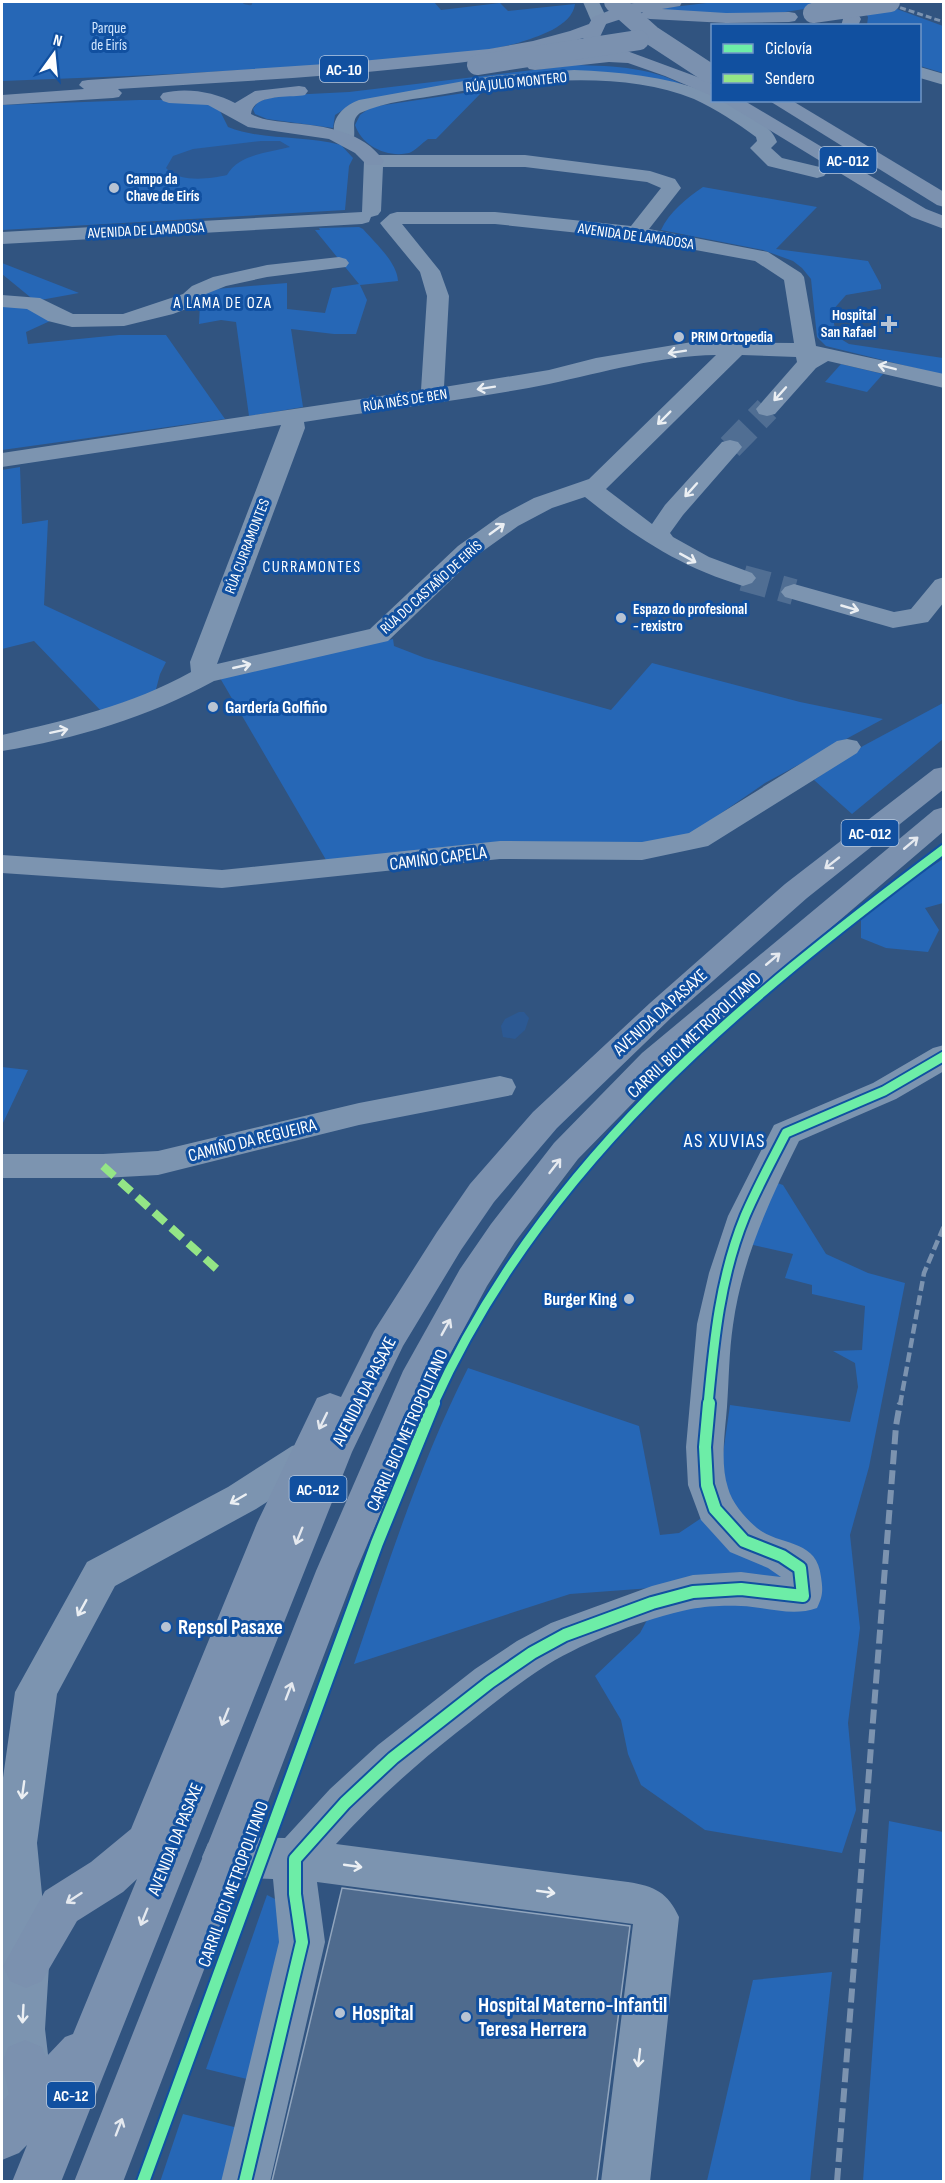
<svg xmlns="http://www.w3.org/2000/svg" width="945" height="2183" font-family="'Sofia Sans Condensed',sans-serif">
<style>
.green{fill:#2667b6}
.water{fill:#2c5993}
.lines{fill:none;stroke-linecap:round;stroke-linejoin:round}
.stream{stroke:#2c5993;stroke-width:4.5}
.building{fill:#4f6b8e;stroke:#91a5bd;stroke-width:1.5}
.minor-tunnel{stroke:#506e93;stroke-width:26;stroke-dasharray:26 13;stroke-linecap:butt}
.minor{fill:#7c94b0;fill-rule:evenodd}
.major{fill:#7b91af;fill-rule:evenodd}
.rail-far2{stroke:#7c93af;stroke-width:3;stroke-dasharray:6 3;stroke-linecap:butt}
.rail-far1{stroke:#7c93af;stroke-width:4.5;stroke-dasharray:10 4.5;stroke-linecap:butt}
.rail{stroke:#7c93af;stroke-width:6;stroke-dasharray:14 6;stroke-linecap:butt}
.major-bridge{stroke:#7b91af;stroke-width:20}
.quiet{stroke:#94e586;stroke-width:8;stroke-dasharray:15 8;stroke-linecap:butt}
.cycleway-far1-casing{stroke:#1150a0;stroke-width:13}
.cycleway-casing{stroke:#1150a0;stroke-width:16}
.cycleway-far1{stroke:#6deda7;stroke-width:9}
.cycleway{stroke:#6deda7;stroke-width:12}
.oneway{stroke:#ebeff3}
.oneway2{stroke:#e5e9ef}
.poi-dot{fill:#b7c3d3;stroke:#1150a0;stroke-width:2}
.labels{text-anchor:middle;stroke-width:6;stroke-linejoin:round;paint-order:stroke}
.far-park-label{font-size:15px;fill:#d1e6fe;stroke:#1150a0}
.far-street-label{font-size:15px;fill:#fff;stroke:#1150a0}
.far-poi-label{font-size:15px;font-weight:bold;fill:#fff;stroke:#1150a0;text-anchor:start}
.shield{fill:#1150a0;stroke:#b8cae2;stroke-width:1.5}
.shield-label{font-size:16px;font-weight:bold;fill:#fff}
.far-neighbourhood-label{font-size:16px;letter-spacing:1.5px;fill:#fff;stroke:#1150a0}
.poi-label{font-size:18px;font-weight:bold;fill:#fff;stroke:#1150a0;text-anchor:start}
.street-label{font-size:18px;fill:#fff;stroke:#1150a0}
.neighbourhood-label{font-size:20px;letter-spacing:1.5px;fill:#fff;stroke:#1150a0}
.near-poi-label{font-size:21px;font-weight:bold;fill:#fff;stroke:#1150a0;text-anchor:start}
</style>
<rect width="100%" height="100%" fill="#315480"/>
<!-- green -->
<g class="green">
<path d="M2,2H434L441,10L500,3L508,11L575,4C572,27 536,37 518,43C463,58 403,59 346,63C231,72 117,77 2,81Z"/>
<polygon points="715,2 817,2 829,5 779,13 727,15 656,9"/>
<polygon points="886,5 943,26 943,73 920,66 920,26 867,25 868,17 863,9"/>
<path d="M575,65C614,66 656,67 690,89L567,73L348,107L335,115L333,128L267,119L255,114L253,109L258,102L269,98L289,95L349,92Z"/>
<path d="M484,90L436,139H428C422,143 415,151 409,153C387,158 362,146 355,125L360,115L371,107Z"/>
<path d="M139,100H187L218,107L228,127C263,141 304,135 341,145L353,158L349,166L345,210L2,230V105Z"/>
<path d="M703,187L817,207L776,249L868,261L881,285V289L846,295L832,311L836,336L849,344L943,358V375L826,346L817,337L811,279L802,268L793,261L763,250L661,230C669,212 687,198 703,187Z"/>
<path d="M359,227L363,229C375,243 397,262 398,281L360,285L367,300L356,334H334L291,329L303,407L249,416L236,322L221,320L199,324L200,303L193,302L212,285L216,289L287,283V309L325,313L332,288L359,284L315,230H320L319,228Z"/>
<polygon points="2,263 79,293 35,301 2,274"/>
<polygon points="2,304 22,304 50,321 26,332 28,344 119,335 166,335 225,419 2,450"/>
<polygon points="841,364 883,374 867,392 825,382"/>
<polygon points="20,467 22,524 48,520 44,605 166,662 160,674 154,697 104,714 34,641 2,649 2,470"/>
<polygon points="393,639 394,646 425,658 611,710 652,663 800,702 883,719 765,783 685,838 623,845 329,865 220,678"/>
<polygon points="943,703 943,739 852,814 814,780 863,746"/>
<polygon points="943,859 943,903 925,908 939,930 928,952 886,948 861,938 861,920 889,894"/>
<polygon points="2,1067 28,1070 2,1125"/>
<path d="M771,1181L783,1185L826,1254L868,1273L905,1283L869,1467L850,1535L860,1628L848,1723L856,1810L842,1853L705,1830L641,1785L628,1754L621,1720L595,1676L640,1633L665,1587L570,1594L354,1664C388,1564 420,1463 468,1368L639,1426L660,1535L679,1533L715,1509L730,1405L850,1422L858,1387L855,1363L833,1351L862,1350L865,1306L812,1294V1285L785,1278L793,1254L749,1244Z"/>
<polygon points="889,1821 943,1832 943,2181 863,2181"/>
<polygon points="267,1895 275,1899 289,1925 251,2080 206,2069"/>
<polygon points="832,1972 810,2181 707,2181 753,1980"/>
<polygon points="183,2114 238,2128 223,2181 160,2182"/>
</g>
<!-- water -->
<g class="water">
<path d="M261,141H280L290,147C268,153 239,154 227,175C210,179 179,183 166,168L173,156L193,149Z"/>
<polygon points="519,1012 524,1012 529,1018 525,1030 515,1039 503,1037 501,1026 505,1019"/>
</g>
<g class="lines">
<!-- stream -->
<polyline class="stream" points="245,2 250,3"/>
</g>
<!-- building -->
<polygon class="building" points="342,1888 630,1926 597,2181 272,2181"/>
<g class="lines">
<!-- minor-tunnel -->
<g class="minor-tunnel">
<polyline points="730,447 767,409"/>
<polyline points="743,578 794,592"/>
</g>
<!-- minor -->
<g class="minor">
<polygon points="583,2 599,2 608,21 605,25 593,25"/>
<polygon points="920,67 944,74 944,85 920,78"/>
<path d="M574,70C619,72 664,76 707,92L712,94V100C732,100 771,123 777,142L771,148L782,158L824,168L827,172L824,176L817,178L768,166L750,148L757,141L756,137C737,123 716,109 694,99C621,69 521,81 445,94C417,99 386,101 360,113C349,121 358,133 352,142H338C326,123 342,106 359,100L492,76Z"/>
<path d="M374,155H525L650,171L675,179L681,188L649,229L768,252L801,273L804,277L816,346L944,374V388L828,361L816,368L775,414L767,416L759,414L756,409L797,362L796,357L742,355L606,489L652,524L665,505L722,442L730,440L738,442L742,447L738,452L683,515L670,533L673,537L709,557L752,573L756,578L752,583L743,586L734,583C677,565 631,534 585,497L552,508L518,526L476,556L388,641L214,681C149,717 75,739 2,751V735C67,720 132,705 191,672L190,662L281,425L2,467V453L421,390L427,296L420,272L383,227L380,223L390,214L397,212H495L631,226L661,188L647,182L525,167H383L381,211L378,215L371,217L369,222L362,224L2,244V232L362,212L364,161L367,157ZM402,224H495L636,239L755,261L784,280L794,343L692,342L596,358L549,370L444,387L449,296L440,271ZM716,355L589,479L534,498L500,516L458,546L370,629L217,664L305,428L304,422C385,409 468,400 549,384C604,372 659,356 716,355Z"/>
<polygon points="339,257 346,259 349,263 346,267 267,277 226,286 206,294 199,304 173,314 124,326 72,327 48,321 27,309 2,307 2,295 40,298 73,314 123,314 183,294 192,286 213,277 267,265"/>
<polygon points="944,577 944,602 928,622 893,628 785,597 781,592 785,587 794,584 894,612 911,609 935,580"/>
<polygon points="847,739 857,741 861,747 857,753 708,846 642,860 500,859 222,888 2,873 2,855 222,870 500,841 642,842 689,833 837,741"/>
<path d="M944,1045V1071L896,1099L799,1141C770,1199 742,1259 733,1325C729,1352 729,1379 727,1407C725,1432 720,1464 728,1488C732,1503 745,1518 757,1528C780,1547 817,1538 821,1577C823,1590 823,1596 817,1608C792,1617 767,1607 741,1606C726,1605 706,1606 691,1609C644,1619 588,1640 547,1665C515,1685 486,1710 456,1733C413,1767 373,1803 336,1844L628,1882C655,1886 668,1893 679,1917L650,2182H601L633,1924L317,1882L325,1942L270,2182H221L279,1942L273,1879L224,1877L208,1871L202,1857L208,1843L224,1837L285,1838L330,1789L378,1745L475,1669L517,1641L551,1623L652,1586L693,1575L741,1572L781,1577L768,1568L730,1552L701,1520L688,1485L686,1447L697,1324L709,1273L728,1216L774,1125L873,1083L933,1048Z"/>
<polygon points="500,1076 512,1079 516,1087 512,1095 359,1125 158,1175 103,1178 2,1178 2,1154 103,1154 158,1151 359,1103"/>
<polygon points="306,1442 320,1446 325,1457 320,1468 256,1509 115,1586 57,1694 37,1843 49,1966 45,2029 49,2063 39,2106 32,2123 19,2146 2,2153 2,1785 15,1692 87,1562 228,1487 292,1446"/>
</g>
<!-- major -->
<g class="major">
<path d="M642,2H682L680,6L662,9L726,13L789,12L795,13L798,17L795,21L789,22L726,23L650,19L644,18L641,14L643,12L606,24L600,37L608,44L703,79L712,84V96L665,76L628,63L609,62L535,70L529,69L526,65L529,61L535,60L598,53L583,38C527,57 467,62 408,68C312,78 215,83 118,89L122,93L119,97L113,98L2,105V95L84,89L79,85L82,81L88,80L340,63L489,49L533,41L570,31L589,24L593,17L626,4Z"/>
<path d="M821,2C841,0 851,0 861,19L858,26H841L843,19L840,12L823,6Z"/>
<path d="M299,86L305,87L308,91L305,95C291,98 253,93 251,114C263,121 278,121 291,123C325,126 363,131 384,161L381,165H367L355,153L329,139L248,127L208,105L169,103L163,101L160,97L163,93C186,87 215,92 235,103L255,91Z"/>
<polygon points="720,100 743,100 926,209 944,216 944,229 912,217"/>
<polygon points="768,100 791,100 944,192 944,207 937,205"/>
<polygon points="944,767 944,789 807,898 672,1017 557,1128 494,1202 461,1250 403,1346 352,1452 61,2182 12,2182 27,2145 19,2153 2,2160 2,2102 9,2094 2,2064 8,2047 25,2040 42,2047 46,2057 65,2037 73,2034 137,1879 123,1892 77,1921 42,1981 26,1988 10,1981 3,1966 45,1891 91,1862 131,1829 257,1523 317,1398 330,1393 341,1397 374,1331 437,1232 470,1184 533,1112 650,1003 785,884 934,769"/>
<polygon points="944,807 944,831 666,1069 578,1159 515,1242 487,1286 441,1371 356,1571 123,2182 74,2182 316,1571 403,1371 460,1269 491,1224 554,1143 642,1053 934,810"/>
</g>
<!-- rail-far2 -->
<polyline class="rail-far2" points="883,2 944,22"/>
<!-- rail-far1 -->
<polyline class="rail-far1" points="900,1405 924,1273 944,1226"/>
<!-- rail -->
<polyline class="rail" points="837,2182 896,1426 900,1403"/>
<!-- major-bridge -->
<g class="major-bridge">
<polyline points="614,2 651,35 709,73"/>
<polyline points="813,13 890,2"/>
<polyline points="477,65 639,40"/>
</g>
<!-- quiet -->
<polyline class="quiet" points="103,1166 220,1272"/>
<!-- cycleway-far1 casing -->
<g class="cycleway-far1-casing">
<g id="cycleway-far1">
<path d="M433,1405C541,1165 738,1003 944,849"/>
<path d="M708,1405C714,1340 720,1277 745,1216C757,1188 772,1160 786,1133L884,1091L944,1056"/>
</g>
</g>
<!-- cycleway casing -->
<g class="cycleway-casing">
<g id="cycleway">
<polyline points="143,2182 377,1543 434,1403"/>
<polyline points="245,2182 302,1942 295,1894 295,1859 345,1803 393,1758 490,1682 532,1653 565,1635 652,1603 693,1592 741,1589 803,1596 800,1568 782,1556 744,1541 715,1509 707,1485 705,1447 709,1403"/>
</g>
</g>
<!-- cycleway-far1 -->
<use href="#cycleway-far1" class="cycleway-far1"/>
<!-- cycleway -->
<use href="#cycleway" class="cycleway"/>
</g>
<!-- one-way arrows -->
<defs><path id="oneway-shaft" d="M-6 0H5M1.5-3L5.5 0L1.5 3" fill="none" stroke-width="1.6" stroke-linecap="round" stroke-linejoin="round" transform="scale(1.5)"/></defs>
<g class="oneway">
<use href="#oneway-shaft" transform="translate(677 352) rotate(171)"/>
<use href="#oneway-shaft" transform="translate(887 367) rotate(-166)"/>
<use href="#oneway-shaft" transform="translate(486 388) rotate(171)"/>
<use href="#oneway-shaft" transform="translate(780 394) rotate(132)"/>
<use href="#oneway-shaft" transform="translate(664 418) rotate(135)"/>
<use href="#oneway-shaft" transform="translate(691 490) rotate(132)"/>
<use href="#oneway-shaft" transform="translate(497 529) rotate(-36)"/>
<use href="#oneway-shaft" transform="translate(688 558) rotate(29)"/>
<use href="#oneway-shaft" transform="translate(850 608) rotate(16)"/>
<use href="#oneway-shaft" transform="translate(242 666) rotate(-13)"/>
<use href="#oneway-shaft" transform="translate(59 731) rotate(-12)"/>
<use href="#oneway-shaft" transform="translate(238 1499) rotate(150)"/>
<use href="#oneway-shaft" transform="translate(82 1608) rotate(119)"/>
<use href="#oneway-shaft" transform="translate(23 1790) rotate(98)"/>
<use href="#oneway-shaft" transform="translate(353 1866) rotate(8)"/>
<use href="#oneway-shaft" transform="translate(546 1892) rotate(8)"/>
<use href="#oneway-shaft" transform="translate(23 2014) rotate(93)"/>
<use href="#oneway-shaft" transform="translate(639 2058) rotate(97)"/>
</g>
<g class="oneway2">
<use href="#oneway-shaft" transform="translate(911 843) rotate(-40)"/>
<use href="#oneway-shaft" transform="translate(832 863) rotate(142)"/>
<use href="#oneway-shaft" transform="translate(773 959) rotate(-40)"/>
<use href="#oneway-shaft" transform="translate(555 1166) rotate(-52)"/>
<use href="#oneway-shaft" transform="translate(446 1327) rotate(-61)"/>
<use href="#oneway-shaft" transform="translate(323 1421) rotate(116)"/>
<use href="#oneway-shaft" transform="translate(299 1536) rotate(112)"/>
<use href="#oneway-shaft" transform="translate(289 1691) rotate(-69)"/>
<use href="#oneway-shaft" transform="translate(225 1717) rotate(112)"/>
<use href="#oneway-shaft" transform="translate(74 1898) rotate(147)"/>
<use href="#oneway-shaft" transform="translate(144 1917) rotate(112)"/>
<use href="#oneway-shaft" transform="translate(119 2127) rotate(-69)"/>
</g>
<!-- markers -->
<g class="poi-dot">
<circle cx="114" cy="188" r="6"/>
<path d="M886 315h6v6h6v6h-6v6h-6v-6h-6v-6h6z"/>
<circle cx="679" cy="337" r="6"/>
<circle cx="621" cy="618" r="6"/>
<circle cx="213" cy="707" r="6"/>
<circle cx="629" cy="1299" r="6"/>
<circle cx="166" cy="1627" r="6"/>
<circle cx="340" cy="2013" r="6"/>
<circle cx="466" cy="2017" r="6"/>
</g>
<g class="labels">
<!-- far-park labels -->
<g class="far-park-label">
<text x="109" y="33">Parque<tspan x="109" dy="17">de Eirís</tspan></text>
</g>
<!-- far-street labels -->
<g class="far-street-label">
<text transform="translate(516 82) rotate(-6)" y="5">RÚA JULIO MONTERO</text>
<text transform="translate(146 230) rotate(-3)" y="5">AVENIDA DE LAMADOSA</text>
<text transform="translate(636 236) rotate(8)" y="5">AVENIDA DE LAMADOSA</text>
<text transform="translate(405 400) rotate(-9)" y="5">RÚA INÉS DE BEN</text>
<text transform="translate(247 546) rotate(-69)" y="5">RÚA CURRAMONTES</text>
<text transform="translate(431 587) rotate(-42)" y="5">RÚA DO CASTAÑO DE EIRÍS</text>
</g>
<!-- far-poi labels -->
<g class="far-poi-label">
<text x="126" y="184">Campo da<tspan x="126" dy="17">Chave de Eirís</tspan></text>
<text x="876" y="320" text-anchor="end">Hospital<tspan x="876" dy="17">San Rafael</tspan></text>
<text x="691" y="342">PRIM Ortopedia</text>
<text x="633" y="614">Espazo do profesional<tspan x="633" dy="17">- rexistro</tspan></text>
</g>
<!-- shield labels -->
<g class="shield">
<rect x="320" y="56" width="48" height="26" rx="4.5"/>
<rect x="819.5" y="147" width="57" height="26" rx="4.5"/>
<rect x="841.5" y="820" width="57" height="26" rx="4.5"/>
<rect x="289.5" y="1476" width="57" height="26" rx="4.5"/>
<rect x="47" y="2082" width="48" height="26" rx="4.5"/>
</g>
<g class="shield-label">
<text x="344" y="75">AC-10</text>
<text x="848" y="166">AC-012</text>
<text x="870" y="839">AC-012</text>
<text x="318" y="1495">AC-012</text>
<text x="71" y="2101">AC-12</text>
</g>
<!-- far-neighbourhood labels -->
<g class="far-neighbourhood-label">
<text x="223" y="308">A LAMA DE OZA</text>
<text x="312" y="572">CURRAMONTES</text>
</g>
<!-- poi labels -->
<g class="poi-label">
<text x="225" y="713">Gardería Golfiño</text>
<text x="617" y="1305" text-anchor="end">Burger King</text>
</g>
<!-- street labels -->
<g class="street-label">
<text transform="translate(438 858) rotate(-7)" y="6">CAMIÑO CAPELA</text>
<text transform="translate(660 1012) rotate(-42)" y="6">AVENIDA DA PASAXE</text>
<text transform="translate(694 1035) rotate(-43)" y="6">CARRIL BICI METROPOLITANO</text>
<text transform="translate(252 1140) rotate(-14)" y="6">CAMIÑO DA REGUEIRA</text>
<text transform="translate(364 1391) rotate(-63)" y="6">AVENIDA DA PASAXE</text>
<text transform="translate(407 1430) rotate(-66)" y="6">CARRIL BICI METROPOLITANO</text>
<text transform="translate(175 1839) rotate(-68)" y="6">AVENIDA DA PASAXE</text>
<text transform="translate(233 1884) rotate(-70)" y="6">CARRIL BICI METROPOLITANO</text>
</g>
<!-- neighbourhood labels -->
<g class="neighbourhood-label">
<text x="725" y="1147">AS XUVIAS</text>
</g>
<!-- near-poi labels -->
<g class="near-poi-label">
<text x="178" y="1634">Repsol Pasaxe</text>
<text x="478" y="2012">Hospital Materno-Infantil<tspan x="478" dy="24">Teresa Herrera</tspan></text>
<text x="352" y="2020">Hospital</text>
</g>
</g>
<!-- border -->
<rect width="945" height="2183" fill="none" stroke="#ffffff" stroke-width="6"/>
<!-- legend -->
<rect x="711" y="24" width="210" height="78" fill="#1150a0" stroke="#7096c6" stroke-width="1.5"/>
<rect x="723" y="44" width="30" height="9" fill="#6deda7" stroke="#7096c6" stroke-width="1.5"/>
<text x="765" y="54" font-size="18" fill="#ffffff">Ciclovía</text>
<rect x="723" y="74" width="30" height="9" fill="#94e586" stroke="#7096c6" stroke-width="1.5"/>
<text x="765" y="84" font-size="18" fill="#ffffff">Sendero</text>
<!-- north arrow -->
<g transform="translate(54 54) rotate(15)" stroke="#1150a0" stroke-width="4.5" paint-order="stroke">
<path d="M0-4.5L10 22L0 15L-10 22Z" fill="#ffffff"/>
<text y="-9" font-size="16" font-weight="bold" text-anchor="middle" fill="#ffffff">N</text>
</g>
</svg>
